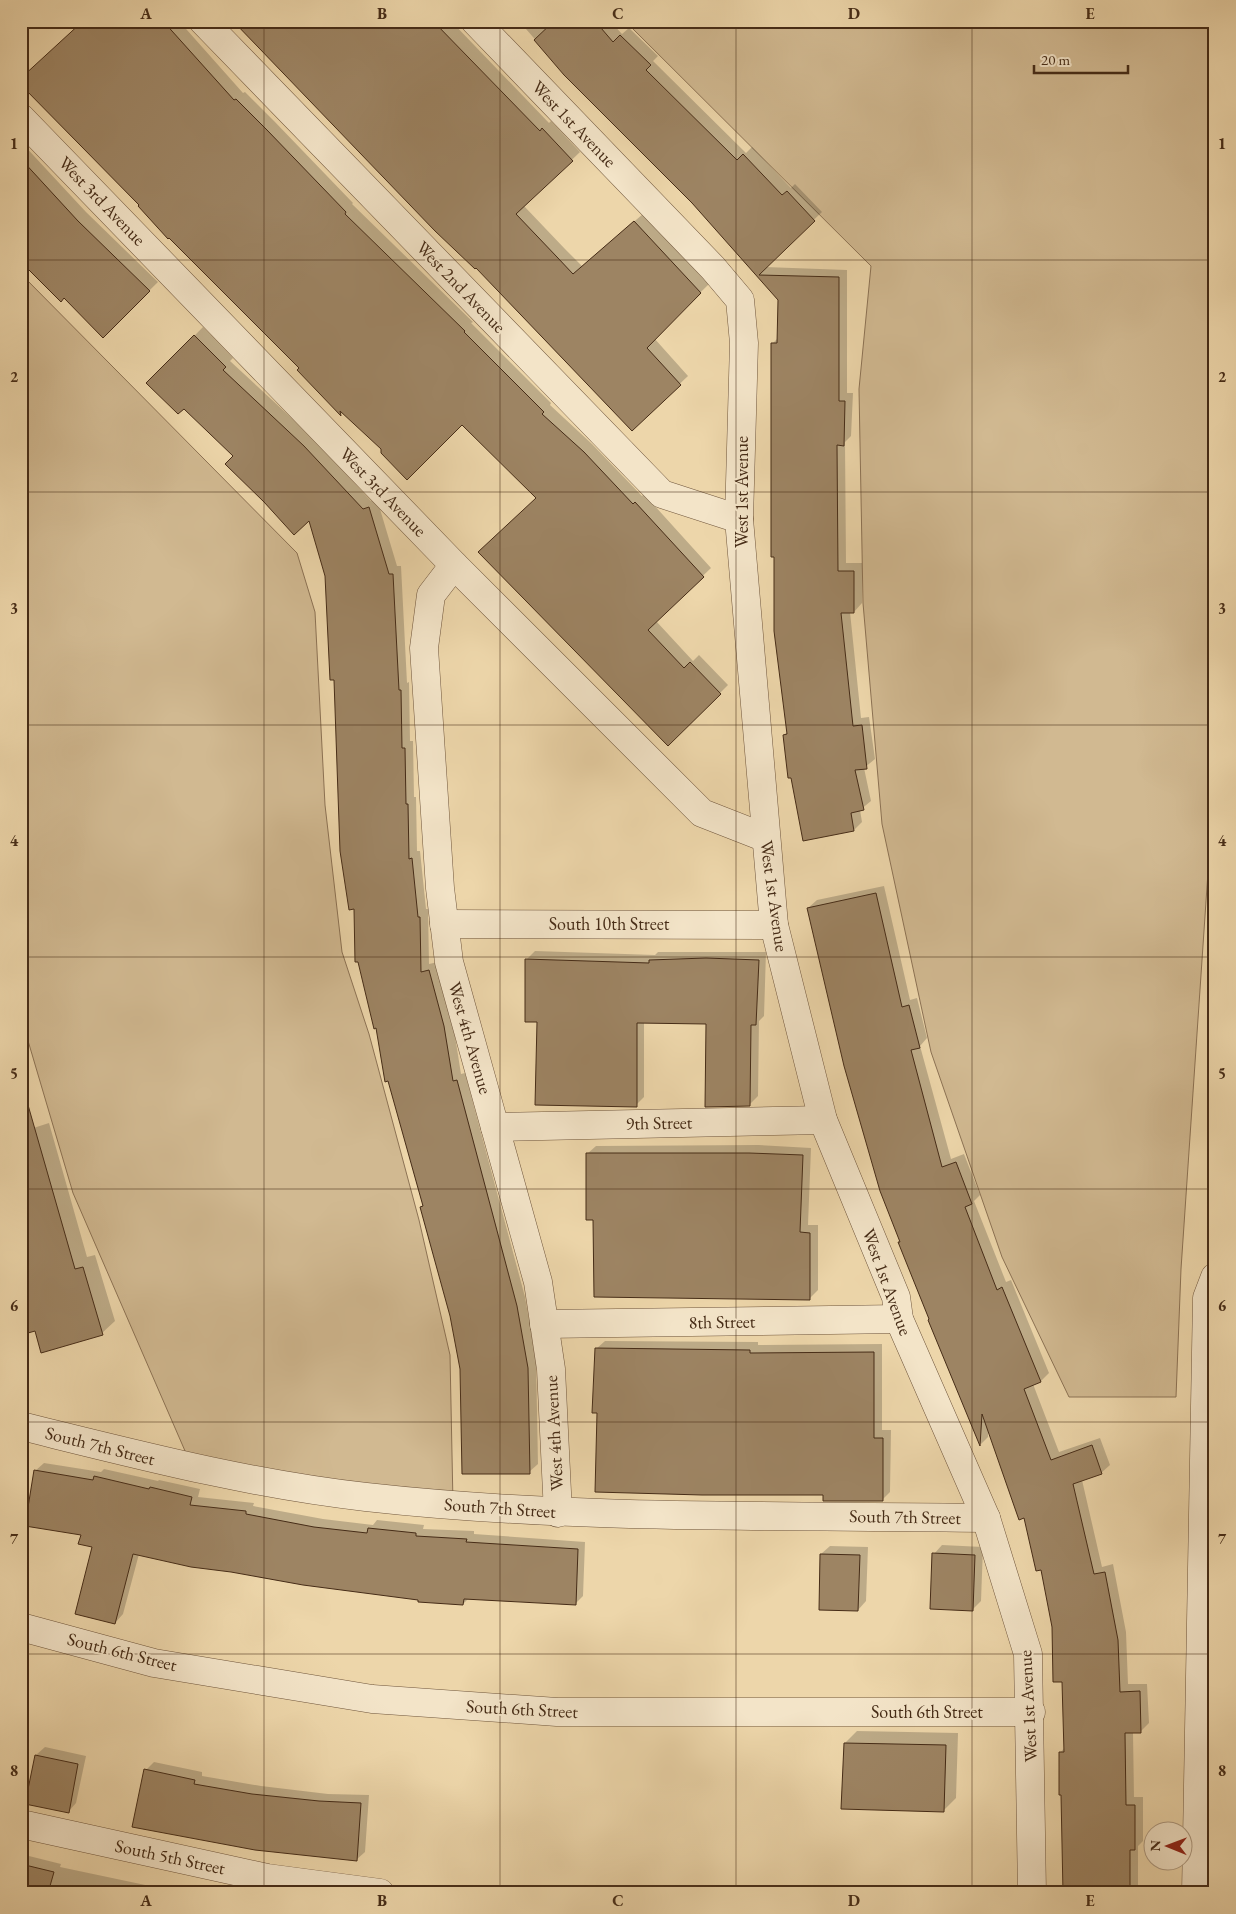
<svg xmlns="http://www.w3.org/2000/svg" width="1236" height="1914" font-family="'EB Garamond',serif">
<style>
.green{fill:#d1b991;stroke:#8c7254}
.shadow{fill:#0003}
.building{fill:#9d8463;stroke:#462c17}
.lines{fill:none;stroke-linecap:round;stroke-linejoin:round}
.minor-casing{stroke:#70563c;stroke-width:29}
.tertiary-casing{stroke:#70563c;stroke-width:29}
.minor{stroke:#f3e4c8;stroke-width:28}
.tertiary{stroke:#f3e4c8;stroke-width:28}
.grid{fill:none;stroke:#462c17;stroke-width:1;stroke-opacity:0.55}
.labels{text-anchor:middle;stroke-width:4;stroke-linejoin:round;paint-order:stroke}
.street-label{font-size:18px;fill:#462c17;stroke:#f3e4c8}
.neatline{fill:none;stroke:#462c17;stroke-width:2}
.grid-label{font-size:16px;text-anchor:middle;font-weight:bold;fill:#462c17}
</style>
<rect width="100%" height="100%" fill="#edd6aa"/>
<filter id="stains"><feTurbulence type="fractalNoise" baseFrequency=".004" numOctaves="4"/><feColorMatrix values="0 0 0 0 .2 0 0 0 0 .09 0 0 0 0 .02 0 0 0 .5 -.17"/></filter>
<radialGradient id="worn" r=".72"><stop offset=".6" stop-color="#630" stop-opacity="0"/><stop offset="1" stop-color="#630" stop-opacity=".3"/></radialGradient>
<!-- green -->
<g class="green">
<polygon points="625,21 1215,21 1215,769 1181,1269 1176,1397 1069,1397 1002,1257 931,1052 882,824 863,603 859,389 871,266"/>
<polygon points="21,274 297,553 315,612 325,805 342,952 369,1034 419,1220 450,1355 453,1504 192,1467 73,1193 21,1017"/>
</g>
<!-- shadow -->
<g class="shadow">
<polygon points="70,21 179,21 243,93 245,92 275,122 353,203 352,204 473,322 471,323 551,403 550,405 592,444 642,496 644,494 711,568 656,621 693,661 699,655 728,685 668,745 538,497 462,423 382,449 343,412 341,414 298,370 301,368 141,205 76,28"/>
<polygon points="236,21 451,21 549,123 551,121 580,152 524,206 565,249 582,266 643,214 709,284 654,338 688,376 632,429 476,266"/>
<polygon points="519,21 610,21 622,34 629,28 658,56 653,61 746,153 752,147 791,188 795,184 822,212 765,267 847,270 847,393 853,393 851,436 845,442 846,563 862,563 862,603 854,612 850,612 861,718 869,717 875,759 864,768 871,801 860,810 862,822 854,830 804,840 784,735 788,732 773,343 778,338 779,299 731,244 616,123 567,76"/>
<polygon points="21,142 86,212 158,282 103,336 64,296 21,259"/>
<polygon points="203,327 233,358 230,361 312,437 371,501 377,499 397,566 401,566 407,683 409,682 410,741 413,741 414,797 416,797 417,851 420,851 426,909 428,909 429,964 438,962 452,1017 461,1074 465,1073 525,1297 536,1359 538,1464 529,1472 461,1369 451,1315 421,1207 424,1205 355,908 327,576 309,519 234,456 184,407 148,383"/>
<polygon points="884,886 910,1000 917,998 927,1038 920,1046 951,1159 964,1154 980,1195 974,1201 1006,1282 1011,1280 1049,1373 1041,1381 1033,1384 1059,1452 1100,1438 1110,1465 1101,1473 1082,1480 1102,1567 1113,1564 1126,1632 1128,1684 1147,1684 1149,1723 1140,1732 1133,1732 1134,1797 1143,1797 1143,1841 1138,1846 1138,1893 1064,1893 1060,1753 1065,1747 1063,1680 1042,1568 1024,1517 988,1429 988,1437 981,1444 929,1320 931,1318 901,1241 808,908 817,900"/>
<polygon points="535,951 655,955 658,952 766,952 764,1016 759,1021 758,1096 749,1105 708,1022 644,1022 644,1097 636,1105 538,1021 527,959"/>
<polygon points="21,1051 29,1086 21,1094"/>
<polygon points="49,1123 87,1257 95,1255 115,1321 102,1333 36,1329 21,1132"/>
<polygon points="758,1145 811,1148 808,1225 818,1225 818,1290 810,1298 595,1218 587,1154 596,1146"/>
<polygon points="605,1341 758,1342 758,1345 882,1344 882,1430 891,1430 890,1492 882,1500 824,1494 599,1412 596,1349"/>
<polygon points="44,1463 101,1472 104,1469 158,1481 159,1480 200,1489 198,1497 254,1503 253,1506 323,1519 373,1525 377,1520 424,1525 423,1529 474,1531 474,1534 585,1542 583,1596 575,1604 469,1598 463,1604 139,1554 123,1614 115,1623 94,1546 35,1471"/>
<polygon points="942,1545 983,1547 981,1601 972,1610 934,1554"/>
<polygon points="830,1546 868,1547 866,1601 858,1610 821,1554"/>
<polygon points="857,1731 958,1733 956,1798 943,1811 845,1743"/>
<polygon points="45,1747 86,1756 76,1803 68,1812 36,1755"/>
<polygon points="154,1762 202,1772 202,1776 261,1786 328,1794 369,1795 365,1852 356,1860 146,1770"/>
<polygon points="21,1854 61,1864 60,1867 169,1890 169,1893 21,1893"/>
</g>
<!-- building -->
<g class="building">
<polygon points="83,21 163,21 234,100 236,99 267,130 346,212 345,214 465,331 464,332 544,412 542,414 584,452 633,504 635,502 704,577 648,630 684,668 690,662 721,694 668,746 478,552 536,498 462,425 407,480 381,453 381,449 340,411 341,416 297,370 299,368 169,238 168,239 138,206 139,205 21,85 21,78"/>
<polygon points="233,21 433,21 540,131 542,128 573,161 516,214 557,257 573,274 634,221 701,293 647,348 681,385 632,431 476,268 475,269 435,231"/>
<polygon points="554,21 595,21 613,42 620,35 651,65 646,70 737,160 743,154 782,195 787,191 815,221 759,275 839,277 839,401 845,401 844,446 837,445 838,571 854,571 854,613 841,613 853,726 862,725 867,769 855,770 864,810 851,813 854,831 803,841 791,778 788,778 783,735 787,734 774,631 774,557 771,557 771,343 777,343 778,300 692,203 564,75 534,40"/>
<polygon points="21,159 78,221 150,291 103,338 64,298 61,302 21,262"/>
<polygon points="194,335 226,367 223,370 304,446 363,509 369,507 389,574 393,574 399,690 401,690 402,748 405,748 406,804 408,804 409,859 412,858 418,917 420,917 421,972 429,970 444,1026 453,1081 457,1080 517,1306 528,1368 530,1474 462,1474 460,1369 450,1316 420,1207 423,1206 388,1081 385,1082 376,1028 374,1029 358,962 355,962 354,909 349,910 340,851 334,680 330,680 325,576 309,521 294,535 264,502 225,464 233,456 184,409 178,414 146,383"/>
<polygon points="876,893 902,1007 909,1005 920,1048 911,1050 942,1167 956,1162 972,1204 965,1207 997,1290 1002,1287 1041,1382 1024,1389 1051,1460 1092,1445 1102,1474 1073,1484 1094,1574 1105,1572 1118,1640 1120,1692 1140,1691 1141,1733 1125,1733 1126,1805 1135,1805 1135,1850 1130,1850 1130,1893 1063,1893 1061,1795 1059,1795 1059,1752 1064,1752 1062,1682 1053,1682 1052,1627 1041,1570 1036,1571 1024,1518 1019,1520 982,1414 980,1446 928,1320 929,1319 898,1242 900,1242 880,1191 844,1066 807,908"/>
<polygon points="706,958 759,960 756,1025 751,1025 750,1106 705,1107 706,1024 637,1023 637,1107 535,1105 537,1022 525,1022 525,959 649,963 649,960"/>
<polygon points="28,1105 75,1269 83,1267 103,1335 41,1353 35,1331 21,1335 21,1106"/>
<polygon points="586,1153 749,1153 803,1155 800,1232 810,1233 810,1300 594,1297 593,1220 586,1220"/>
<polygon points="595,1348 750,1350 750,1353 874,1352 874,1438 883,1438 883,1501 823,1501 823,1495 702,1495 595,1492 597,1413 592,1413"/>
<polygon points="34,1470 93,1480 94,1476 149,1489 150,1487 192,1497 190,1505 246,1511 246,1514 314,1527 367,1533 368,1528 416,1533 416,1536 467,1539 466,1542 578,1549 576,1605 464,1599 463,1605 418,1602 418,1600 303,1585 231,1572 191,1567 133,1554 115,1624 75,1614 92,1547 78,1544 81,1535 25,1526"/>
<polygon points="932,1553 975,1555 973,1611 930,1609"/>
<polygon points="820,1554 860,1555 858,1611 819,1610"/>
<polygon points="844,1743 946,1745 944,1812 841,1809"/>
<polygon points="35,1755 78,1764 69,1813 25,1804"/>
<polygon points="144,1769 195,1780 194,1784 252,1794 319,1801 361,1803 357,1861 255,1850 132,1827"/>
<polygon points="21,1864 54,1872 48,1893 21,1893"/>
</g>
<g class="lines">
<!-- minor casing -->
<g class="minor-casing">
<g id="minor">
<polyline points="203,21 662,494 739,519"/>
<polyline points="475,21 713,268 740,300 744,343 739,519 774,925 823,1120 896,1297 899,1319 986,1518 1028,1654 1032,1893"/>
<polyline points="21,118 454,565 702,813 766,838"/>
<polyline points="454,565 431,595 424,648 440,888 449,962 538,1282 551,1369 558,1513"/>
<polyline points="444,924 774,925"/>
<polyline points="495,1127 823,1120"/>
<polyline points="544,1324 899,1319"/>
<path d="M21,1426C135,1454 249,1484 366,1497C571,1520 780,1515 986,1518"/>
<polyline points="21,1627 154,1663 372,1699 557,1712 1031,1712"/>
<polyline points="21,1824 267,1878 380,1893"/>
</g>
</g>
<!-- tertiary casing -->
<g class="tertiary-casing">
<polyline id="tertiary" points="1196,1893 1207,1298 1215,1277"/>
</g>
<!-- minor -->
<use href="#minor" class="minor"/>
<!-- tertiary -->
<use href="#tertiary" class="tertiary"/>
</g>
<!-- grid -->
<path class="grid" d="M264,21V1893M500,21V1893M736,21V1893M972,21V1893M21,260H1215M21,492H1215M21,725H1215M21,957H1215M21,1189H1215M21,1422H1215M21,1654H1215"/>
<g class="labels">
<!-- street labels -->
<g class="street-label">
<text transform="translate(574 124) rotate(46)" y="6">West 1st Avenue</text>
<text transform="translate(102 201) rotate(46)" y="6">West 3rd Avenue</text>
<text transform="translate(461 287) rotate(46)" y="6">West 2nd Avenue</text>
<text transform="translate(383 492) rotate(46)" y="6">West 3rd Avenue</text>
<text transform="translate(742 492) rotate(-90)" y="6">West 1st Avenue</text>
<text transform="translate(774 896) rotate(82)" y="6">West 1st Avenue</text>
<text x="609" y="930">South 10th Street</text>
<text transform="translate(470 1038) rotate(74)" y="6">West 4th Avenue</text>
<text transform="translate(659 1123) rotate(-1)" y="6">9th Street</text>
<text transform="translate(887 1282) rotate(70)" y="6">West 1st Avenue</text>
<text transform="translate(722 1322) rotate(-1)" y="6">8th Street</text>
<text transform="translate(554 1433) rotate(-93)" y="6">West 4th Avenue</text>
<text transform="translate(100 1446) rotate(14)" y="6">South 7th Street</text>
<text transform="translate(500 1508) rotate(4)" y="6">South 7th Street</text>
<text transform="translate(905 1517) rotate(1)" y="6">South 7th Street</text>
<text transform="translate(122 1652) rotate(14)" y="6">South 6th Street</text>
<text transform="translate(1028 1706) rotate(-93)" y="6">West 1st Avenue</text>
<text transform="translate(522 1709) rotate(3)" y="6">South 6th Street</text>
<text x="927" y="1718">South 6th Street</text>
<text transform="translate(170 1857) rotate(12)" y="6">South 5th Street</text>
</g>
</g>
<!-- margin -->
<rect width="1236" height="1914" fill="none" stroke="#edd6aa" stroke-width="55"/>
<!-- north arrow -->
<g transform="translate(1168 1846) rotate(271)"><circle r="24" fill="#f3e4c8" stroke="#ae9a81"/>
<path d="M0-4L9 19L0 12L-9 19Z" fill="#8f2418"/>
<text y="-8" font-size="14" font-weight="bold" text-anchor="middle" fill="#462c17">N</text>
</g>
<!-- scale -->
<path d="M1034 65v8h94v-8" fill="none" stroke="#462c17" stroke-width="2.5"/>
<text x="1041" y="65" font-size="15" fill="#462c17" stroke="#f3e4c8" stroke-width="4" paint-order="stroke">20 m</text>
<rect x="28" y="28" width="1180" height="1858" class="neatline"/>
<g class="grid-label">
<text x="146" y="19">A</text>
<text x="382" y="19">B</text>
<text x="618" y="19">C</text>
<text x="854" y="19">D</text>
<text x="1090" y="19">E</text>
<text x="14" y="149">1</text>
<text x="1222" y="149">1</text>
<text x="14" y="382">2</text>
<text x="1222" y="382">2</text>
<text x="14" y="614">3</text>
<text x="1222" y="614">3</text>
<text x="14" y="846">4</text>
<text x="1222" y="846">4</text>
<text x="14" y="1079">5</text>
<text x="1222" y="1079">5</text>
<text x="14" y="1311">6</text>
<text x="1222" y="1311">6</text>
<text x="14" y="1544">7</text>
<text x="1222" y="1544">7</text>
<text x="14" y="1776">8</text>
<text x="1222" y="1776">8</text>
<text x="146" y="1906">A</text>
<text x="382" y="1906">B</text>
<text x="618" y="1906">C</text>
<text x="854" y="1906">D</text>
<text x="1090" y="1906">E</text>
</g>
<rect width="100%" height="100%" filter="url(#stains)"/>
<rect width="100%" height="100%" fill="url(#worn)"/>
</svg>
